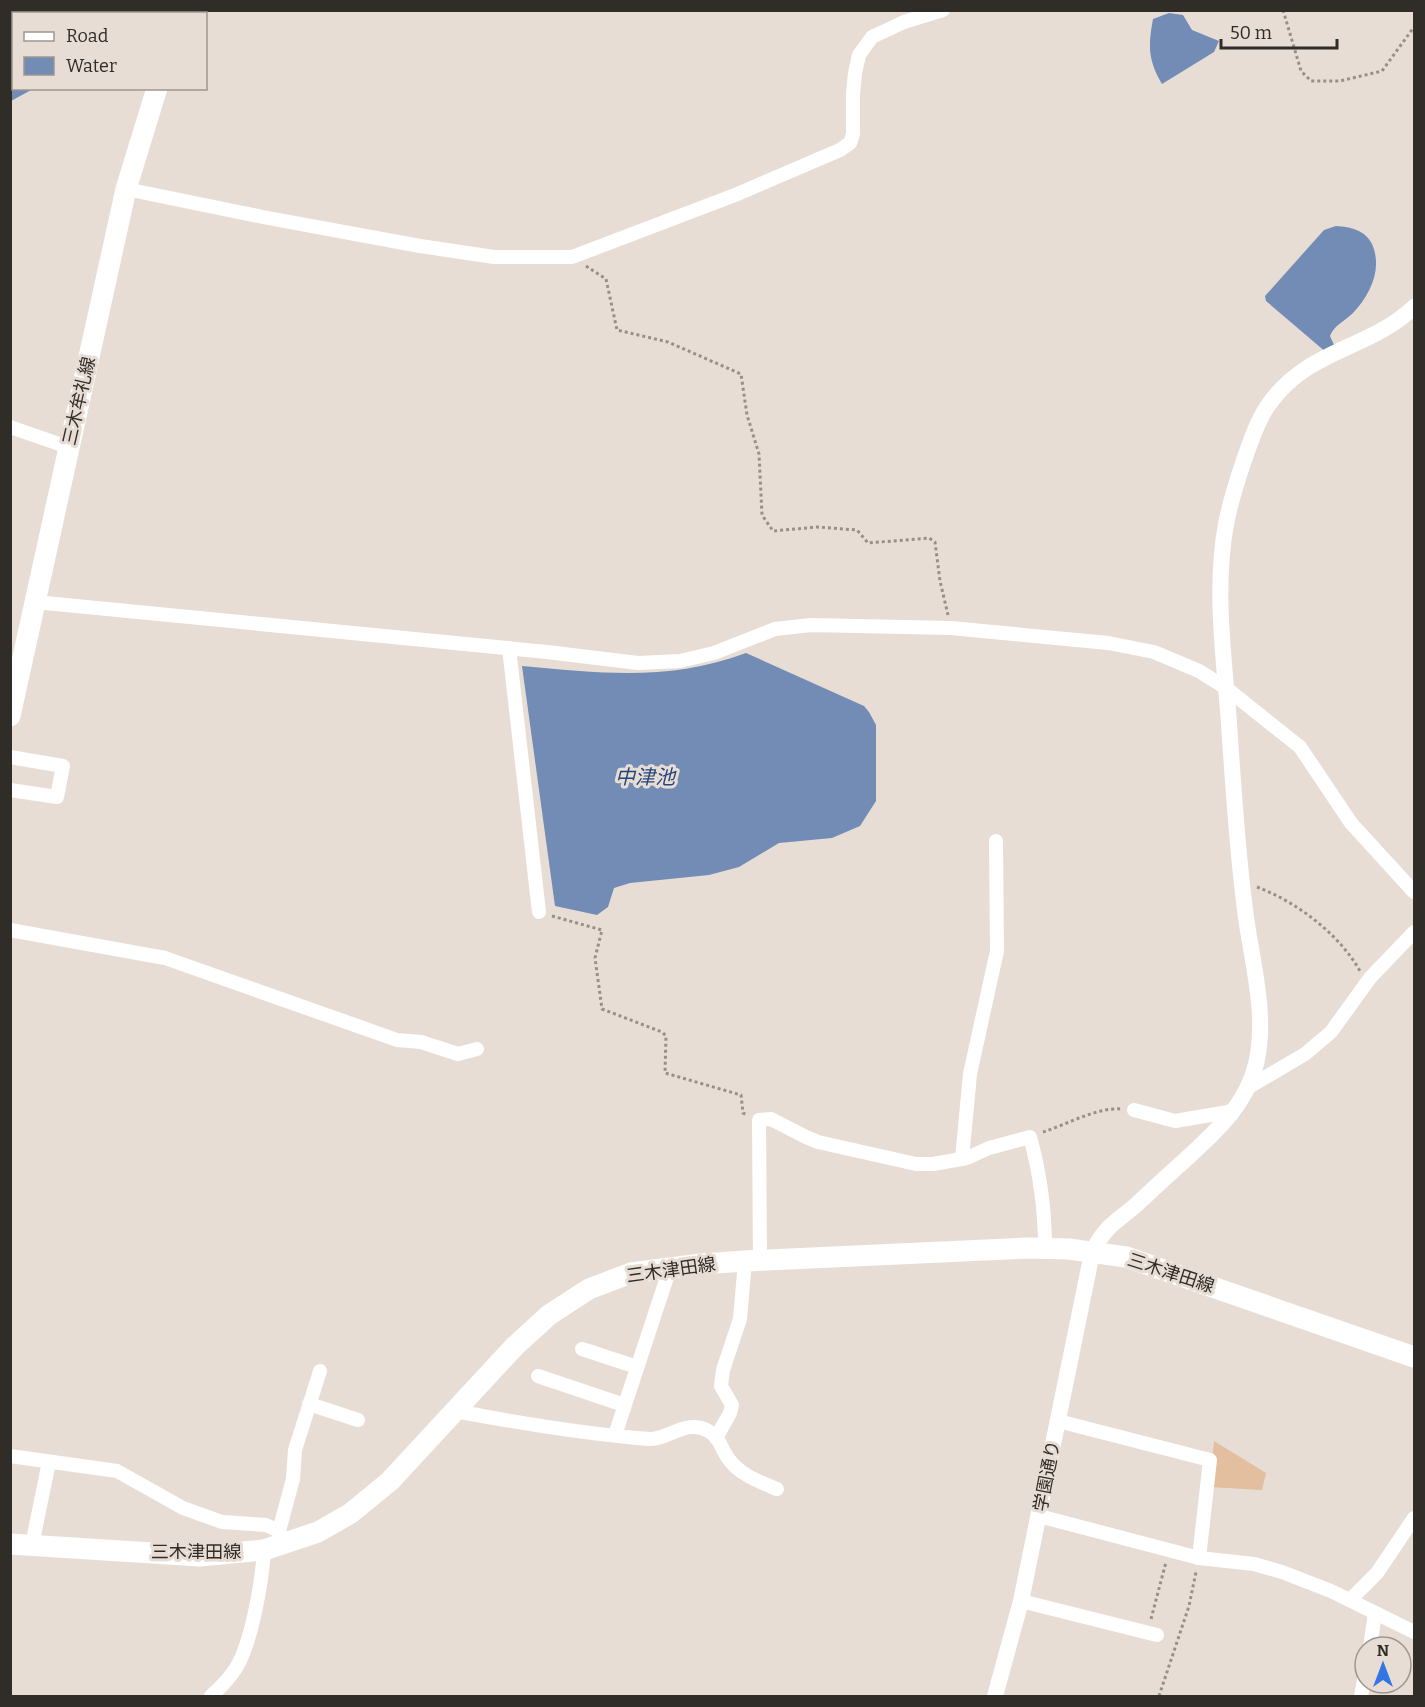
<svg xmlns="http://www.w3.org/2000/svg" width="1425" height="1707" font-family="Bitter,'Noto Sans JP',serif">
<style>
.green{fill:#e3be9f}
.water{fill:#728cb5}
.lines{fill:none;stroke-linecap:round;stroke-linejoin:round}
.path{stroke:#979089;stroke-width:3;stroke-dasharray:3 3;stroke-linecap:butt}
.minor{stroke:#fff;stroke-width:14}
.tertiary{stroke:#fff;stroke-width:16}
.primary{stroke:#fff;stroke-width:21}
.labels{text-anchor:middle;stroke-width:6;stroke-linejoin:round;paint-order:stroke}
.street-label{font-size:18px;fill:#302c28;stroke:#e8ddd5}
.water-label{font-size:20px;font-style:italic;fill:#25467c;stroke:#e8ddd5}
</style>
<rect width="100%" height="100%" fill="#e8ddd5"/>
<!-- green -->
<polygon class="green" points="1214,1441 1266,1473 1262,1490 1210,1487"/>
<!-- water -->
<g class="water">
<polygon points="97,10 152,10 152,11 149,13 93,13"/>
<path d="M1169,13L1183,15L1192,30L1219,41L1214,52L1162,84C1148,60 1148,46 1153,19Z"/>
<polygon points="13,59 14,88 33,89 11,101 11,61"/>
<path d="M1336,226C1351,227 1365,230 1372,244C1383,269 1370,295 1353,313C1345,321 1334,325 1330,336L1335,347L1327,353L1266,301L1265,296L1324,230Z"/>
<path d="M746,653L864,706L869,712L876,725V801L860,826L832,838L779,843L739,867L709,875L630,883L614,888L608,907L597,915L555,906L522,666C602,673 668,682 746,653Z"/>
</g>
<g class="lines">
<!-- path -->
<g class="path">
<polyline points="1283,10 1301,71 1311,81 1340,81 1382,71 1414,27"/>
<polyline points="586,266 606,279 617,330 668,342 741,374 747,415 759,454 762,515 773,531 817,527 857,530 868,543 929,538 935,542 940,581 948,615"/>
<path d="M1257,887C1297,902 1339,934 1360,971"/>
<polyline points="552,916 602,930 595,958 602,1009 662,1032 666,1036 665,1073 741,1095 743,1113 747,1115"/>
<path d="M1043,1132C1068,1124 1097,1107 1122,1109"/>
<polyline points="1151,1619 1166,1562"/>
<polyline points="1159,1696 1189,1606 1196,1572"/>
</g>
<!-- minor -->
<g class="minor">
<polyline points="126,189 268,218 420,246 494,257 572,257 735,195 840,150 850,143 853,134 853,94 855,73 859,55 872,37 904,22 943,10"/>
<polyline points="10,427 68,447"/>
<polyline points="35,602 547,652 638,663 680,661 714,653 775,629 811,625 951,628 1108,643 1154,652 1199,671 1226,688 1300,747 1351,823 1414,892"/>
<polyline points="509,648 539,912"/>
<polyline points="10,757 63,766 57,797 10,790"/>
<polyline points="10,930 165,958 397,1040 421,1042 458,1054 477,1049"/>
<polyline points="1249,1087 1305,1054 1331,1032 1370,978 1414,932"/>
<polyline points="1134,1110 1175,1121 1234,1111"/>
<polyline points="962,1159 970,1074 997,951 996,841"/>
<path d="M760,1261L759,1120L771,1119L806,1137L818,1142L916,1164H933L967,1158L989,1148L1030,1137C1040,1173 1045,1210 1045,1248"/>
<polyline points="582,1349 637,1367"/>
<polyline points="538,1376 624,1405"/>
<polyline points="309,1404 358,1420"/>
<path d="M455,1411C519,1423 584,1434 649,1439C668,1440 688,1417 710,1432C719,1437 722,1450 728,1458C738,1474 760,1482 777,1489"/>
<polyline points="1058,1421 1210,1460 1199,1558"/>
<polyline points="615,1435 670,1268"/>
<polyline points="716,1438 730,1413 732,1405 721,1386 723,1370 740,1319 745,1261"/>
<polyline points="10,1456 117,1471 183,1508 222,1522 266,1525 279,1531 285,1543"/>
<polyline points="1039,1516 1199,1558 1254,1564 1282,1572 1331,1591 1414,1632"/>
<polyline points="279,1531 293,1479 295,1450 320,1371"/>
<polyline points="32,1545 49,1462"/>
<polyline points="1350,1600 1377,1573 1414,1518"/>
<polyline points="1021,1601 1157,1635"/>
<polyline points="1370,1647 1375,1613"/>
<path d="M211,1696C220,1688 229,1679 236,1668C252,1642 262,1581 264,1550"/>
<polyline points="1361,1696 1365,1675"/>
</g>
<!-- tertiary -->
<path class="tertiary" d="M995,1696L1021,1601L1092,1253C1104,1227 1115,1223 1136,1205C1152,1190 1168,1175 1185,1160C1215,1132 1246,1106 1256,1064C1268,1014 1251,960 1245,910C1237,848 1233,785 1229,723C1224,657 1214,589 1226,524C1230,502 1237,481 1244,460C1251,441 1257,421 1269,404C1309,348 1369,350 1414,307"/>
<!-- primary -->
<g class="primary">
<polyline points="194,14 195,10"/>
<polyline points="10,716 126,189 157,88"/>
<polyline points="10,1544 200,1556 264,1550 318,1532 351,1513 390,1481 515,1346 549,1315 589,1289 631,1273 701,1264 745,1261 1027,1248 1069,1249 1126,1257 1414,1357"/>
</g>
</g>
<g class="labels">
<!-- street labels -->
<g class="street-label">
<text transform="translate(79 401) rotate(-77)" y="6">三木牟礼線</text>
<text transform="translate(671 1270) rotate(-8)" y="6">三木津田線</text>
<text transform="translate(1171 1273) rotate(18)" y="6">三木津田線</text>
<text transform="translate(1047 1476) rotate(-79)" y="6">学園通り</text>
<text x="196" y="1558">三木津田線</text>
</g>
<!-- water labels -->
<g class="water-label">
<text x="645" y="784">中津池</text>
</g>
</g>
<!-- border -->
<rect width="1425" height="1707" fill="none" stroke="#302c28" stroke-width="24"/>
<!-- legend -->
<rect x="12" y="12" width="195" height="78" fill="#e8ddd5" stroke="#9e9690" stroke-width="1.5"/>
<rect x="24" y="32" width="30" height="9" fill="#ffffff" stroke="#9e9690" stroke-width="1.5"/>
<text x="66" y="42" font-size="18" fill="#302c28">Road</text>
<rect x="24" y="57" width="30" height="18" fill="#728cb5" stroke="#9e9690" stroke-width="1.5"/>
<text x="66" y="72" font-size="18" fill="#302c28">Water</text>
<!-- north arrow -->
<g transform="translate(1383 1665)"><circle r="28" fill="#e8ddd5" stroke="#9e9690" stroke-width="1.5"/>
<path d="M0-4.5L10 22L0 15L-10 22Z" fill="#3375e3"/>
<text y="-9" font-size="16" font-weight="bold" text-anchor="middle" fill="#302c28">N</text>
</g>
<!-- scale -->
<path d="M1221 39v9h116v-9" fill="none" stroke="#302c28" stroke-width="3"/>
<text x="1230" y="39" font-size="18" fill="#302c28" stroke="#e8ddd5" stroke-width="4.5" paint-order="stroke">50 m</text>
</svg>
